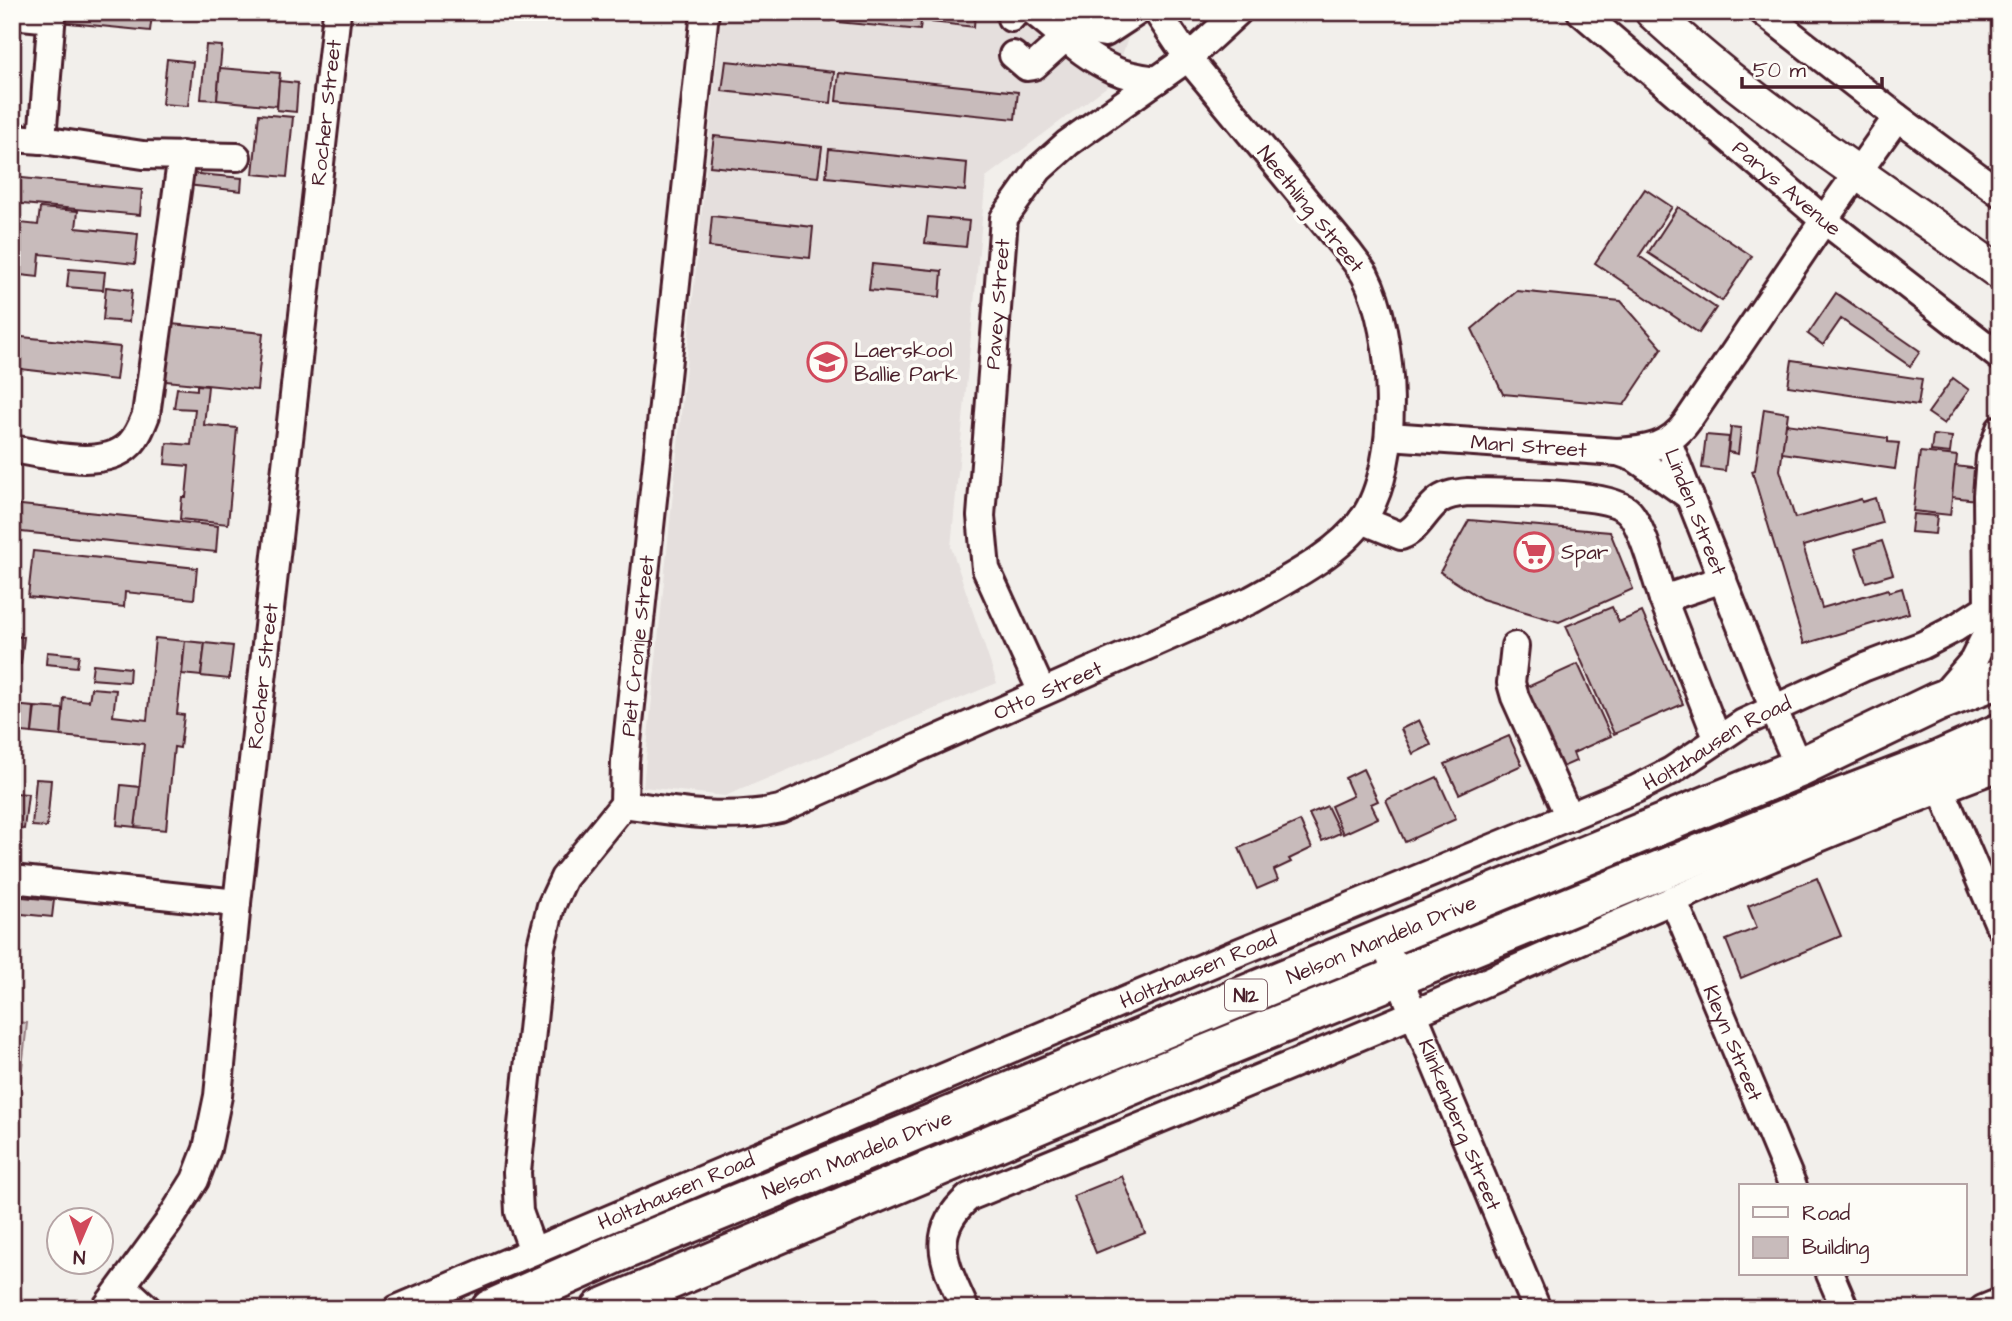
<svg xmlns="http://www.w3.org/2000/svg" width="2012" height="1321" font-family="'Architects Daughter',sans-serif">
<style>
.built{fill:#e5dfdd}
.garden{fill:#d9d0cf;stroke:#92787d;stroke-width:2}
.building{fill:#c8bbbb;stroke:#4a1f2b;stroke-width:2}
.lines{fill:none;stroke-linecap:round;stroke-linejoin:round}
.minor-casing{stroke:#4a1f2b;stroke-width:32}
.major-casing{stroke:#4a1f2b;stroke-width:38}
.highway-casing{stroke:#4a1f2b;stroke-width:44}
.minor{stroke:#fdfcf7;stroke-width:26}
.major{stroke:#fdfcf7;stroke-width:33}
.highway{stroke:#fdfcf7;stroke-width:38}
.labels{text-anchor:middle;stroke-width:7;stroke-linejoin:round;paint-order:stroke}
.shield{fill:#fdfcf7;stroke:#806168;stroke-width:2}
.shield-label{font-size:19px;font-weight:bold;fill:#4a1f2b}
.street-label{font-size:21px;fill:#4a1f2b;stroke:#fdfcf7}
.poi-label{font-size:21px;fill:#4a1f2b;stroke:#fdfcf7;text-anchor:start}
</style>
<rect width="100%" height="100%" fill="#f2efeb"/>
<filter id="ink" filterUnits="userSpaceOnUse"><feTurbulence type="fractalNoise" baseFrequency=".0143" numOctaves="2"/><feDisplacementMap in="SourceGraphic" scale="14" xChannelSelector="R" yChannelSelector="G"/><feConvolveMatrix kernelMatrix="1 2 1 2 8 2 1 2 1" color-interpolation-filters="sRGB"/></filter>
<g filter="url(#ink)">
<!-- built -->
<polygon class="built" points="722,12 1114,12 1130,32 1113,82 986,177 951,547 997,683 725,796 643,787"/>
<!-- garden -->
<polygon class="garden" points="12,1022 27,1023 12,1159"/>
<!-- building -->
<g class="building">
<polygon points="60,12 121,12 152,15 150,31 60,22"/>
<polygon points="745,12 831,12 830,21"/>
<polygon points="839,12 922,12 920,30 838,22"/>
<polygon points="933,12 975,12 974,27 932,22"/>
<polygon points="206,45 222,46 217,100 201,99"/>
<polygon points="167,59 193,62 188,106 162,104"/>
<polygon points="726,61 834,72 831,103 722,91"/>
<polygon points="220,68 280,73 277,106 217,100"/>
<polygon points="839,73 1018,92 1015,119 836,101"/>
<polygon points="279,81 298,83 296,112 277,110"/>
<polygon points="259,114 293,117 287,177 253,174"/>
<polygon points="714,136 822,147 818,177 710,166"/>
<polygon points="829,149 967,163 965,191 826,177"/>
<polygon points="188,173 242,178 241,191 187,185"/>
<polygon points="12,177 142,190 140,215 12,203"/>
<polygon points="1645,189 1672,207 1639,256 1716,308 1699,333 1595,263"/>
<polygon points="1678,207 1752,256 1722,301 1648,253"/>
<polygon points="40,208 78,211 76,228 138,234 135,264 40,254 38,277 12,274 12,222 38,225"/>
<polygon points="712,216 813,227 810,258 709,247"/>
<polygon points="928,217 969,221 966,247 925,243"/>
<polygon points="872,264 942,271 940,297 869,290"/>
<polygon points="69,269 105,272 103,290 67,287"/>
<polygon points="106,287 132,290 129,322 103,320"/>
<polygon points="1517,291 1621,301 1662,348 1624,405 1503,394 1472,329"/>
<polygon points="1836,293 1920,351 1910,366 1841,319 1823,345 1808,334"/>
<polygon points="161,323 263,333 257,390 156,380"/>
<polygon points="12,336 120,347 116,380 12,368"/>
<polygon points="1792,360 1922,379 1918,405 1788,386"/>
<polygon points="1953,378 1969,390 1944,424 1928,413"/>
<polygon points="197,385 208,386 204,425 237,428 228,524 180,519 182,497 186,497 189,466 165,464 167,443 191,445 195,409 174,408 177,388 197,390"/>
<polygon points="1764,409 1788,413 1780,470 1795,518 1861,499 1862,502 1875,498 1882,523 1803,546 1822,608 1888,589 1889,592 1902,588 1909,613 1804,644 1752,471 1755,470"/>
<polygon points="1786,424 1888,438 1888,442 1899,443 1895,469 1782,453"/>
<polygon points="1731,427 1741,428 1738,454 1728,452"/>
<polygon points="1706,435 1729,437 1725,471 1702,468"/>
<polygon points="1933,435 1952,437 1950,453 1931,451"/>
<polygon points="1920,452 1957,456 1950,515 1913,511"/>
<polygon points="1955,466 1989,470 1985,501 1952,497"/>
<polygon points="12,504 218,526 216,552 12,531"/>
<polygon points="1913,514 1937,516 1935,534 1911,532"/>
<polygon points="1469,520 1610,532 1633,589 1559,622 1482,599 1440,572"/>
<polygon points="1882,541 1893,574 1866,582 1855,549"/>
<polygon points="33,551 197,568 194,599 125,592 124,607 28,597"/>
<polygon points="1612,607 1619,622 1642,612 1683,704 1614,734 1566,626"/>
<polygon points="12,636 24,637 21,664 12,663"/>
<polygon points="155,638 185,641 177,714 184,715 180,748 174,747 166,830 135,827 144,744 61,736 64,698 89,701 91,688 116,690 113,716 147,720"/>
<polygon points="185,641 205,643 201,676 182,674"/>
<polygon points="205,643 233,646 229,679 201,676"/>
<polygon points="47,652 79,655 77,667 46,664"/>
<polygon points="93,664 130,668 129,682 91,679"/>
<polygon points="1578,664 1611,736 1573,753 1576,761 1551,772 1516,692"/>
<polygon points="12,705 34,707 32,733 12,731"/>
<polygon points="35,707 63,709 61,736 32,733"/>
<polygon points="1419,720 1431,745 1413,754 1401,729"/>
<polygon points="1509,736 1522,765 1459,794 1445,764"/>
<polygon points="1363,769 1378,801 1371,804 1378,818 1343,834 1331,806 1353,796 1345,778"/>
<polygon points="1437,777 1456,819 1405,842 1386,800"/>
<polygon points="36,779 51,780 47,827 32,826"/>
<polygon points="121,785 140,787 135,827 117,825"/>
<polygon points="12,793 28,794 24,829 12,828"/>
<polygon points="1327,806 1340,833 1322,841 1309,814"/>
<polygon points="1300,821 1312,848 1289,859 1291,862 1274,870 1278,880 1257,889 1239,848"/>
<polygon points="1817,878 1841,936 1741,978 1726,940 1757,928 1748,906"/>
<polygon points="12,896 54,900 52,917 12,913"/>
<polygon points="1122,1176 1145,1233 1096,1253 1073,1196"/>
</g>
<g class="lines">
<!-- minor casing -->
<g class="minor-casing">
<g id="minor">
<path d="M1034,12C1060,32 1084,57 1114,70C1127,76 1143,78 1157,80"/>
<polyline points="1057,12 1086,30 1105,33 1137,12"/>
<path id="s1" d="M1581,12L1824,220L2000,357"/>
<polyline points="1763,12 1897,117 2000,193"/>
<polyline points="12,15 52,19"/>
<polyline points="1011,18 1016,12"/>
<polyline points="1013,55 1027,67 1034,66 1065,38"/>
<polyline points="12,138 42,140 52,12"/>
<polyline points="42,140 143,155 237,157"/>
<path id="s2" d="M1389,436L1617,452C1647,450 1669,447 1687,422L1824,220L1897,117"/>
<path id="s3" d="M1668,442L1774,710L1799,768"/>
<path d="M12,449C45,454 104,471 130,444C138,436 142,425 146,415L182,155"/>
<polyline points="1618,452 1635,458 1690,497"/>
<path d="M1362,520L1401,536C1419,529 1424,511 1439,500C1447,494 1458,493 1468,492C1500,493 1606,491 1627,510C1642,522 1656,579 1663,599"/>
<polyline points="1515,646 1511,683 1515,697 1569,817"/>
<path id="s4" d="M1042,692L986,569L981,516L1004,218L1039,169L1068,143L1188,58L1238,12"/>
<polyline points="1942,697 1973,661 1993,621"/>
<polyline points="1717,738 1663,599 1723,579"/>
<polyline points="1941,789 2000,927"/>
<path id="s5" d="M624,804C676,812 728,821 780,809L1251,600C1288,579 1338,554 1363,519C1402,464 1395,333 1365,275C1360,267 1354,260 1349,253L1188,58L1157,12"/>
<polyline points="12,879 237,903"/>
<path id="s6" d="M1673,899L1793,1186"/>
<path id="s7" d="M1383,940L1537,1309"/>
<path id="s8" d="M533,1251L519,1212L517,1172L541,946L551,906L564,878L624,804L625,761L705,12"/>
<polyline points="1830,1274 1845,1309"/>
<polyline points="123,1286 148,1309"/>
<path id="s9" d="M105,1309L168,1223L195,1180L207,1149L218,1096L237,903L337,12"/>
<path id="s10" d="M397,1309L1237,953L1636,789L1671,771L1743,723L1865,667L1923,645L1954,629L1988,607L1987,495L1990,457L2000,429"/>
<path d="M965,1309C946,1266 926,1234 969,1197C1117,1136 1267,1076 1415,1013C1609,929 1801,840 2000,767"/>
<polyline points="1983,1309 2000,1302"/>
</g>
</g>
<!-- major casing -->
<g class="major-casing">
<path id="major" d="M1652,12C1758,111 1883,188 2000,273"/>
</g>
<!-- highway casing -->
<g class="highway-casing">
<g id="highway">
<path id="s11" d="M491,1309L624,1250L1799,768L1937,702L2000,678"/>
<polyline points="601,1309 1153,1076 1814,808 1937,761 2000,733"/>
</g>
</g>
<!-- minor -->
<use href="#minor" class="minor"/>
<!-- major -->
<use href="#major" class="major"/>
<!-- highway -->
<use href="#highway" class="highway"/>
</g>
</g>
<!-- icons -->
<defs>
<g id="school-ring" transform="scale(2.0125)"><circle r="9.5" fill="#fdfcf7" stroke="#d1495b" stroke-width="1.5"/><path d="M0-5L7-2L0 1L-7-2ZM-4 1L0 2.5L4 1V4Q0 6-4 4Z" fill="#d1495b"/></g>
<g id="supermarket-ring" transform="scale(2.0125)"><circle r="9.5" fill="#fdfcf7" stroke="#d1495b" stroke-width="1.5"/><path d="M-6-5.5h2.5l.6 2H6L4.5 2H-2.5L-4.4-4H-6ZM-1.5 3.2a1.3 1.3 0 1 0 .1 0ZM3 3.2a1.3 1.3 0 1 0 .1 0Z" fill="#d1495b"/></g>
</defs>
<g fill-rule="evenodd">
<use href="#school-ring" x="827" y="362"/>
<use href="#supermarket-ring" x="1534" y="552"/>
</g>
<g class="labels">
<!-- shield labels -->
<rect class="shield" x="1225" y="979.5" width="42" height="31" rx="5"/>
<g class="shield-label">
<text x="1246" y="1002">N12</text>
</g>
<!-- street labels -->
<g class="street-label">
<text dy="7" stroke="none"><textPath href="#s9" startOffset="1234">Rocher Street</textPath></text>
<text dy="7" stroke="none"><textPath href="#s1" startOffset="271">Parys Avenue</textPath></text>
<text transform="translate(1311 209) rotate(51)" y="7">Neethling Street</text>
<text dy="7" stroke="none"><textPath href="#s4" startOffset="401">Pavey Street</textPath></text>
<text dy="7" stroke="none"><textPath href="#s2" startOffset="140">Marl Street</textPath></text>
<text dy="7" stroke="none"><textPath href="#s3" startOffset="75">Linden Street</textPath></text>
<text dy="7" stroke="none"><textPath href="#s8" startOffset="635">Piet Cronje Street</textPath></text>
<text dy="7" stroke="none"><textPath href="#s9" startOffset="667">Rocher Street</textPath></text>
<text dy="7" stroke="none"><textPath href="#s5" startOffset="450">Otto Street</textPath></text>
<text dy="7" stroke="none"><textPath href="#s10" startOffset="1437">Holtzhausen Road</textPath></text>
<text dy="7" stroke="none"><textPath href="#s11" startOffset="964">Nelson Mandela Drive</textPath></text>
<text dy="7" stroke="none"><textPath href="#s10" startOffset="870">Holtzhausen Road</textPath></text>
<text dy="7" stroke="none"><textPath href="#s6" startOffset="156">Kleyn Street</textPath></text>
<text dy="7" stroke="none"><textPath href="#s7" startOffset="200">Klinkenberg Street</textPath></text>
<text dy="7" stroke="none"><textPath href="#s11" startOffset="397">Nelson Mandela Drive</textPath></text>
<text dy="7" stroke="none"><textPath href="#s10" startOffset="303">Holtzhausen Road</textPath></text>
</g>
<!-- poi labels -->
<g class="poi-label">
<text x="854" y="357">Laerskool<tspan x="854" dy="24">Ballie Park</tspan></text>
<text x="1561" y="559">Spar</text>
</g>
</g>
<!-- margin -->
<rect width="2012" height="1321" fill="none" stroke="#fdfcf7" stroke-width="42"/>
<rect x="21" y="21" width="1970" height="1279" fill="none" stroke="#4a1f2b" stroke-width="2.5" filter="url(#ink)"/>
<!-- legend -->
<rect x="1739" y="1184" width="228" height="91" fill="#fdfcf7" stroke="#b5a4a5" stroke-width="2"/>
<rect x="1753" y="1207" width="35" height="10" fill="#fdfcf7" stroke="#b5a4a5" stroke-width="2"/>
<text x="1802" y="1220" font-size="21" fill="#4a1f2b">Road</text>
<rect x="1753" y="1237" width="35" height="21" fill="#c8bbbb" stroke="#b5a4a5" stroke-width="2"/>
<text x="1802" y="1254" font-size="21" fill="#4a1f2b">Building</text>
<!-- north arrow -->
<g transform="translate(80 1241) rotate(182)"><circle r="33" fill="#fdfcf7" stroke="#b5a4a5" stroke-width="2"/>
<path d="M0-5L12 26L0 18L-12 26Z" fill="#d1495b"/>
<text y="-10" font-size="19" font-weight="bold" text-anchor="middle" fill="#4a1f2b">N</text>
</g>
<!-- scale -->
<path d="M1742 77v10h140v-10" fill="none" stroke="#4a1f2b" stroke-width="3.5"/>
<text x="1753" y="77" font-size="21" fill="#4a1f2b" stroke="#fdfcf7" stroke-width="5" paint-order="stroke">50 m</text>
</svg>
